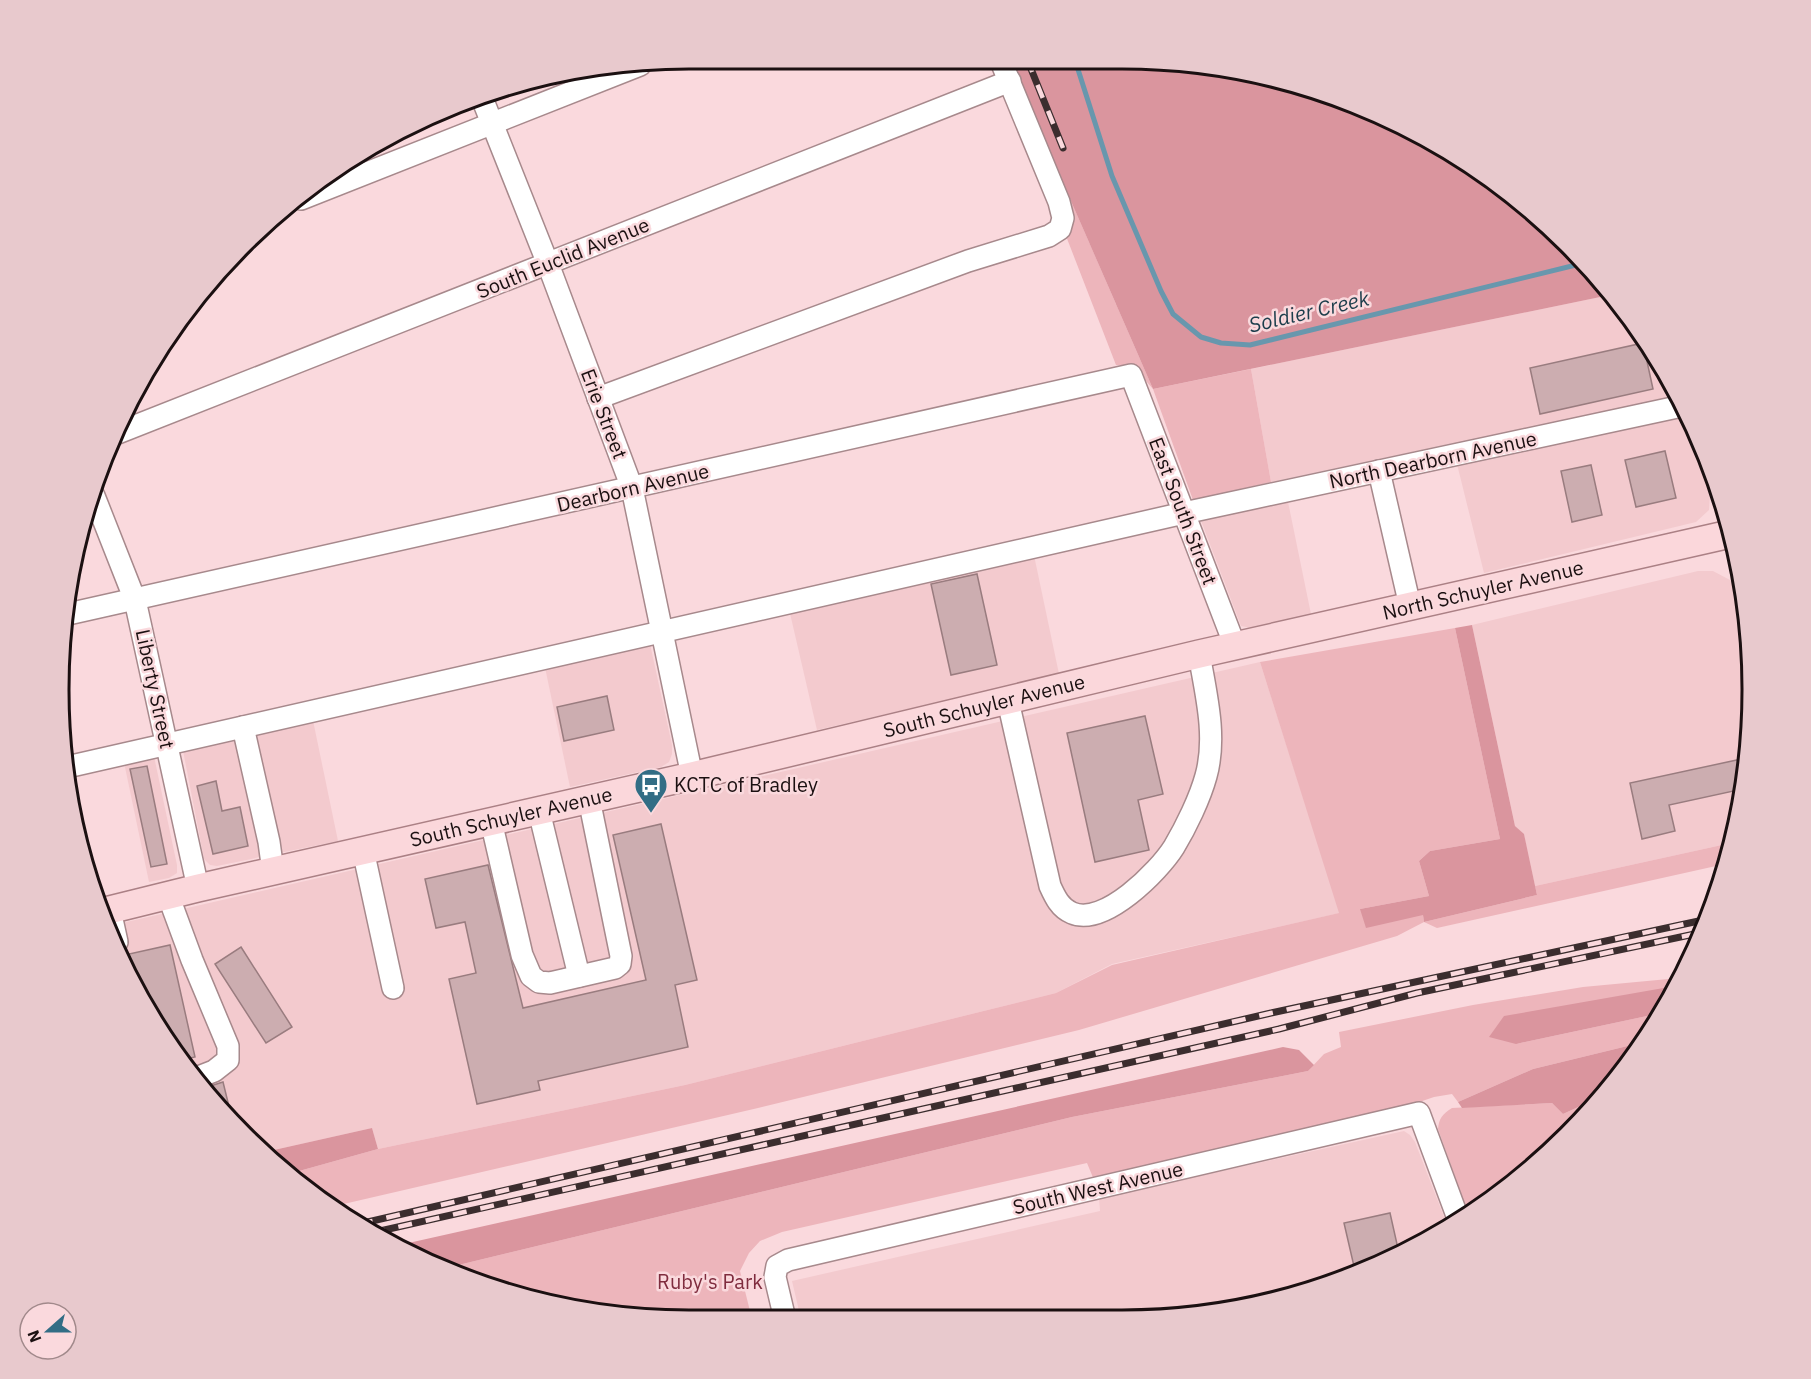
<svg xmlns="http://www.w3.org/2000/svg" width="1811" height="1379" font-family="'IBM Plex Sans',sans-serif">
<style>
.built{fill:#f3cace}
.green{fill:#edb5bb}
.forest{fill:#da959e}
.lines{fill:none;stroke-linecap:round;stroke-linejoin:round}
.stream{stroke:#6897ad;stroke-width:5}
.building{fill:#ccadb0;stroke:#997c7f;stroke-width:1.5}
.minor-casing{stroke:#a7898c;stroke-width:24}
.major-casing{stroke:#ab8085;stroke-width:30}
.minor{stroke:#fff;stroke-width:21}
.major{stroke:#fbd7db;stroke-width:27}
.rail-casing{stroke:#3b2d2e;stroke-width:7}
.rail{stroke:#fad9dd;stroke-width:4.5;stroke-dasharray:14;stroke-linecap:butt}
.labels{text-anchor:middle;stroke-width:5;stroke-linejoin:round;paint-order:stroke}
.street-label{font-size:20px;fill:#1b1011;stroke:#fad9dd}
.poi-label{font-size:20px;fill:#1b1011;stroke:#fad9dd;text-anchor:start}
.park-label{font-size:20px;fill:#7f2c3e;stroke:#fad9dd}
.water-label{font-size:21px;font-style:italic;fill:#1c3d4b;stroke:#fad9dd}
.rim{fill:none;stroke:#1b1011;stroke-width:3}
</style>
<rect width="100%" height="100%" fill="#fad9dd"/>
<!-- built -->
<g class="built">
<polygon points="1610,295 1646,339 1691,422 1710,494 1709,510 1696,522 1484,573 1456,460 1454,443 1271,482 1251,369"/>
<polygon points="1287,497 1312,619 1256,629 1241,626 1200,518"/>
<polygon points="1031,541 1059,674 817,730 786,596"/>
<polygon points="1698,571 1713,571 1730,580 1739,592 1745,617 1752,689 1740,812 1731,843 1535,886 1524,835 1515,826 1472,625"/>
<polygon points="647,630 672,745 672,754 669,762 661,767 570,787 542,653"/>
<polygon points="1260,662 1340,913 1112,964 1056,993 685,1085 378,1149 372,1128 265,1152 244,1136 165,1040 109,926"/>
<polygon points="310,706 338,841 217,866 210,865 204,859 180,735"/>
<polygon points="151,742 177,865 177,873 169,878 149,882 121,748"/>
<polygon points="1404,1131 1410,1135 1415,1142 1448,1227 1363,1273 1204,1315 800,1315 792,1281 1100,1211 1099,1198"/>
</g>
<!-- green -->
<g class="green">
<polygon points="1071,201 1153,389 1251,369 1271,482 1193,500 1153,389 1133,366 1116,365 1066,236 1070,225"/>
<polygon points="1455,628 1500,839 1430,851 1419,861 1429,896 1360,909 1423,915 1424,922 1537,895 1535,886 1731,843 1725,864 1437,928 1424,922 1397,936 1079,1030 758,1108 335,1206 292,1173 378,1149 685,1085 1056,993 1112,965 1339,913 1260,662"/>
<polygon points="1679,978 1675,986 1516,1044 1661,1013 1644,1042 1533,1069 1458,1102 1452,1094 1434,1097 1390,1112 1094,1180 1087,1163 782,1232 760,1241 749,1253 740,1271 751,1315 607,1315 486,1287 446,1268 1072,1117 1308,1071 1324,1054 1341,1047 1339,1032 1473,1005 1583,987"/>
<path d="M1600,1097L1568,1135L1469,1216L1438,1129C1439,1119 1442,1114 1452,1108L1552,1103L1563,1114Z"/>
</g>
<!-- forest -->
<g class="forest">
<polygon points="1009,59 1162,60 1285,80 1400,123 1505,189 1568,244 1610,295 1153,389"/>
<polygon points="1472,625 1515,826 1524,834 1537,895 1424,922 1423,915 1366,928 1360,909 1429,896 1419,861 1430,851 1500,839 1455,628"/>
<polygon points="1675,986 1661,1013 1516,1044 1489,1037 1504,1016"/>
<polygon points="1644,1042 1600,1097 1563,1114 1552,1103 1462,1108 1458,1102 1533,1069"/>
<polygon points="1283,1047 1299,1050 1314,1065 1308,1071 1072,1117 446,1268 395,1246"/>
<polygon points="372,1128 378,1149 292,1173 265,1152"/>
</g>
<g class="lines">
<!-- stream -->
<polyline class="stream" points="1075,60 1112,176 1161,291 1173,314 1201,337 1221,343 1250,345 1584,263"/>
</g>
<!-- building -->
<g class="building">
<polygon points="1643,343 1653,389 1540,414 1530,368"/>
<polygon points="1665,451 1676,498 1636,507 1625,460"/>
<polygon points="1591,465 1602,515 1572,522 1561,471"/>
<polygon points="977,574 997,665 951,675 931,584"/>
<polygon points="607,696 614,730 564,741 557,707"/>
<polygon points="1145,716 1163,794 1138,800 1149,850 1095,862 1067,733"/>
<polygon points="1746,758 1743,789 1669,805 1675,831 1642,839 1630,783"/>
<polygon points="147,766 167,864 151,867 130,769"/>
<polygon points="216,781 222,811 240,807 248,846 213,854 197,786"/>
<polygon points="661,824 697,980 675,985 688,1047 538,1081 540,1090 477,1104 449,979 476,973 465,922 436,928 425,879 488,865 523,1008 646,980 613,835"/>
<polygon points="170,945 195,1057 181,1060 165,1040 134,978 129,954"/>
<polygon points="241,947 292,1027 266,1043 215,964"/>
<polygon points="223,1082 233,1123 204,1088"/>
<polygon points="1390,1213 1399,1253 1356,1275 1344,1223"/>
</g>
<g class="lines">
<!-- minor casing -->
<g class="minor-casing">
<g id="minor">
<polyline points="482,98 548,264 632,488 692,776"/>
<polyline points="301,199 640,65"/>
<polyline points="598,398 968,261 1049,236 1060,229 1063,218 1059,202 1000,59"/>
<polyline points="115,434 1010,81"/>
<polyline points="1379,471 1410,606"/>
<polyline points="94,496 135,600 198,888"/>
<polyline points="68,614 1131,375 1235,646"/>
<path d="M1008,701L1050,886C1055,897 1060,908 1072,913C1104,927 1159,871 1174,847C1186,827 1200,798 1206,776C1217,737 1206,694 1199,654"/>
<polyline points="243,727 269,842 273,871"/>
<polyline points="67,767 1184,513 1682,406"/>
<polyline points="539,811 579,976"/>
<polyline points="491,821 522,955 531,976 539,982 550,983 615,968 620,964 621,956 589,799"/>
<polyline points="363,850 393,988"/>
<polyline points="168,895 192,960 228,1046 228,1060 214,1071 196,1078"/>
<polyline points="110,910 117,942"/>
<polyline points="784,1315 775,1277 777,1266 788,1260 1419,1113 1459,1221"/>
</g>
</g>
<!-- major casing -->
<g class="major-casing">
<polyline id="major" points="101,912 198,888 692,776 1199,654 1730,534"/>
</g>
<!-- minor -->
<use href="#minor" class="minor"/>
<!-- major -->
<use href="#major" class="major"/>
<!-- rail casing -->
<g class="rail-casing">
<g id="rail">
<polyline points="1027,59 1063,148"/>
<polyline points="359,1224 1271,1013 1708,919"/>
<polyline points="371,1233 1279,1029 1417,993 1704,932"/>
</g>
</g>
<!-- rail -->
<use href="#rail" class="rail"/>
</g>
<!-- icons -->
<defs>
<g id="bus-pin" transform="scale(1.725)"><path d="M0 17L-7.5 6A9.5 9.5 0 1 1 7.5 6Z" fill="#326d85" stroke="#fad9dd"/><path d="M-5-6H5V4H4V6H2V4H-2V6H-4V4H-5ZM-3.5-4V0h7V-4ZM-3.5 1.2v1.5H-2V1.2ZM2 1.2v1.5H3.5V1.2Z" fill="#fff"/></g>
</defs>
<g fill-rule="evenodd">
<use href="#bus-pin" x="651" y="785"/>
</g>
<g class="labels">
<!-- street labels -->
<g class="street-label">
<text transform="translate(563 258) rotate(-22)" y="7">South Euclid Avenue</text>
<text transform="translate(604 414) rotate(69)" y="7">Erie Street</text>
<text transform="translate(1433 460) rotate(-12)" y="7">North Dearborn Avenue</text>
<text transform="translate(633 488) rotate(-13)" y="7">Dearborn Avenue</text>
<text transform="translate(1183 511) rotate(69)" y="7">East South Street</text>
<text transform="translate(1483 590) rotate(-13)" y="7">North Schuyler Avenue</text>
<text transform="translate(155 689) rotate(78)" y="7">Liberty Street</text>
<text transform="translate(984 706) rotate(-14)" y="7">South Schuyler Avenue</text>
<text transform="translate(511 817) rotate(-13)" y="7">South Schuyler Avenue</text>
<text transform="translate(1098 1188) rotate(-13)" y="7">South West Avenue</text>
</g>
<!-- poi labels -->
<g class="poi-label">
<text x="674" y="792">KCTC of Bradley</text>
</g>
<!-- park labels -->
<g class="park-label">
<text x="710" y="1289">Ruby's Park</text>
</g>
<!-- water labels -->
<g class="water-label">
<text transform="translate(1309 312) rotate(-13)" y="7">Soldier Creek</text>
</g>
</g>
<!-- crop -->
<path d="M0 0H1811V1379H0ZM689 69H1122A620 620 0 0 1 1742 689V690A620 620 0 0 1 1122 1310H689A620 620 0 0 1 69 690V689A620 620 0 0 1 689 69Z" fill="#e8c9cd" fill-rule="evenodd"/>
<path class="rim" d="M689 69H1122A620 620 0 0 1 1742 689V690A620 620 0 0 1 1122 1310H689A620 620 0 0 1 69 690V689A620 620 0 0 1 689 69Z"/>
<!-- north arrow -->
<g transform="translate(48 1331) rotate(249)"><circle r="28" fill="#fad9dd" stroke="#a1898b" stroke-width="1.5"/>
<path d="M0-4.5L10 22L0 15L-10 22Z" fill="#326d85"/>
<text y="-9" font-size="16" font-weight="bold" text-anchor="middle" fill="#1b1011">N</text>
</g>
</svg>
